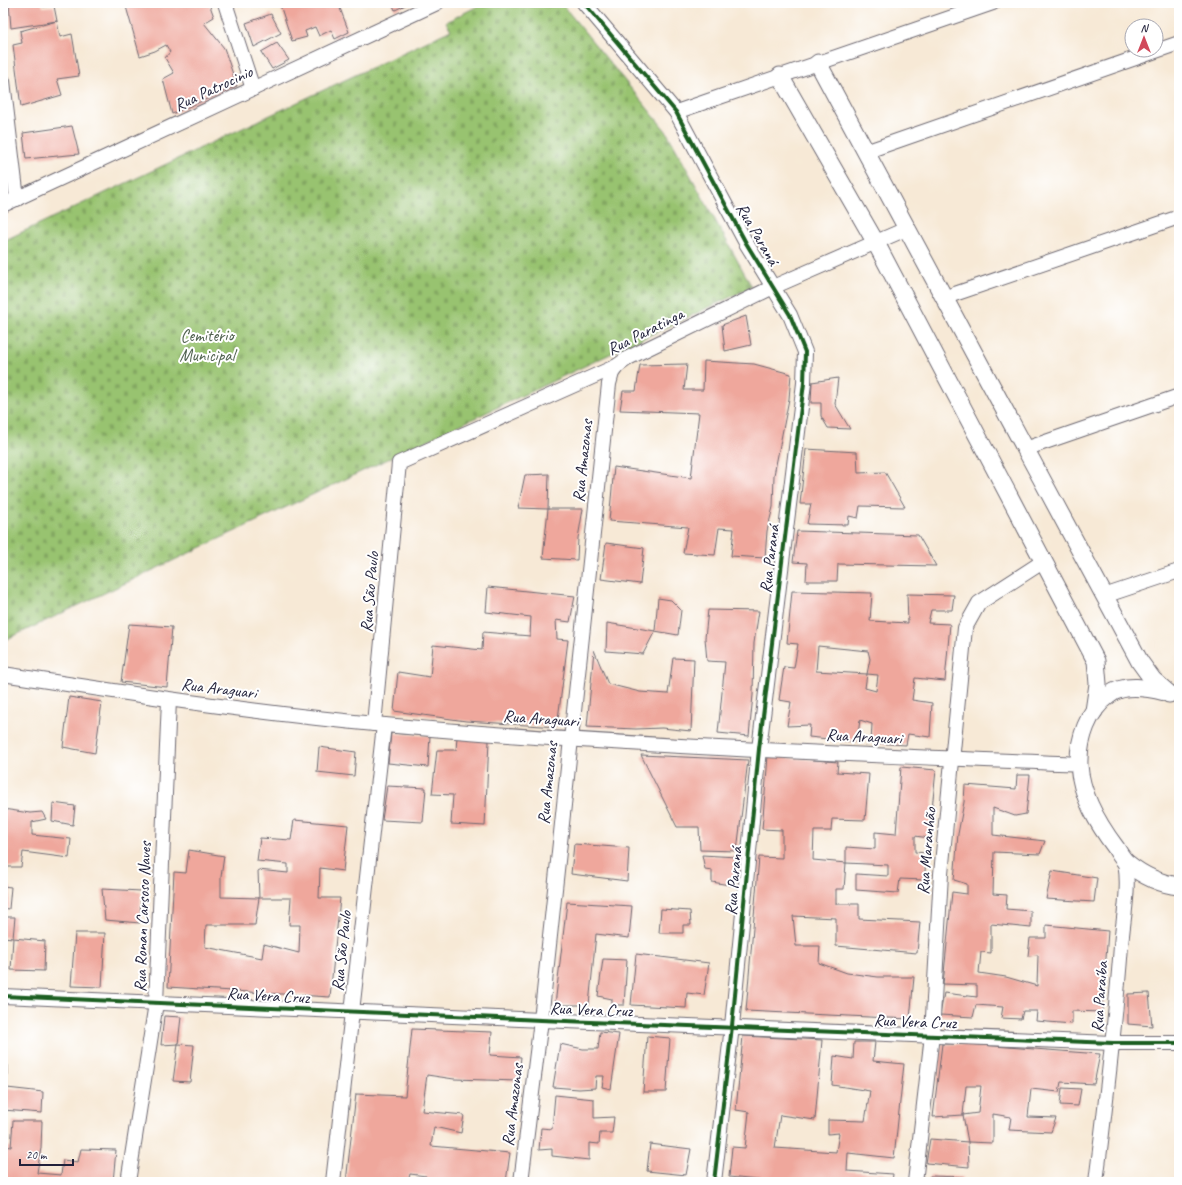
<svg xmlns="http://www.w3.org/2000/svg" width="1182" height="1185" font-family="Caveat,sans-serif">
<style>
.cemetery{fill:url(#cemetery-stones);stroke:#5d7256}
.building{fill:#efa79c;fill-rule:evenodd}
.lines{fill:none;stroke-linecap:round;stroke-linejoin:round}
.minor-casing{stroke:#6d6871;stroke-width:16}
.tertiary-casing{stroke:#6d6871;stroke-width:19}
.minor{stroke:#fff;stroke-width:14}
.tertiary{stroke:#fff;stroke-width:17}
.cycleway-casing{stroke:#fff;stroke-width:6}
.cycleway{stroke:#1b5e20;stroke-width:4}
.labels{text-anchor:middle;stroke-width:4;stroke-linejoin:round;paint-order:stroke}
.street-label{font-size:17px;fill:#22223b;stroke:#fff}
.park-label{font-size:17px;fill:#516250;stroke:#fff}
</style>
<defs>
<pattern id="cemetery-stones" width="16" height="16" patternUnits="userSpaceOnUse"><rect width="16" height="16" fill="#98c370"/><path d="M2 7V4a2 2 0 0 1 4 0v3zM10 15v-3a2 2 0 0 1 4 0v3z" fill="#83a762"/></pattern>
</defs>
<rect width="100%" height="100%" fill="#fff"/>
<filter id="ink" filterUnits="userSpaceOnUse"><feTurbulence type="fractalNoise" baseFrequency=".025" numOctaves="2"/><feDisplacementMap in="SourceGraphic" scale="8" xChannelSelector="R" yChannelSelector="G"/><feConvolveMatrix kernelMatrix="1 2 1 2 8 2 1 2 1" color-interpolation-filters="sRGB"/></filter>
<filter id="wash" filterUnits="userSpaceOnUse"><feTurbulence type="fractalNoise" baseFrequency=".012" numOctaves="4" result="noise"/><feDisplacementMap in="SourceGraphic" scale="16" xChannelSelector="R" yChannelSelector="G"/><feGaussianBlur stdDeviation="0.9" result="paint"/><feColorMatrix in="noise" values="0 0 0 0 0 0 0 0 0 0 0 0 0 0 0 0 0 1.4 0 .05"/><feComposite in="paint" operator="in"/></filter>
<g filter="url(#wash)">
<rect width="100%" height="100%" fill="#f7e9d6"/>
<!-- cemetery -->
<polygon class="cemetery" points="484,3 561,3 666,131 752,287 3,641 3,241 451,30 446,22"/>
<g id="blocks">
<!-- building -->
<g class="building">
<polygon points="9,3 42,3 43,7 54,6 57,21 11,28"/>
<polygon points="125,3 209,3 214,17 204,23 224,48 237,86 172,114 163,79 174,73 165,58 170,52 166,45 155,51 140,56"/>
<polygon points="286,3 338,3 349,32 335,39 331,30 319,36 315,27 305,31 307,37 292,41 280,5"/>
<polygon points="392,3 410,3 395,10"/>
<polygon points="271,14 281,33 254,47 246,23"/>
<polygon points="57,21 60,37 72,34 79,76 57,79 62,95 21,107 13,45 22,43 20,31"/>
<polygon points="277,43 289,60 272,69 261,52"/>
<polygon points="72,126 79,154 26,159 23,133"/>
<polygon points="746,316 751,345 725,351 722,325"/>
<polygon points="704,361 754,364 791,374 789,399 774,475 773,507 767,531 765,558 731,556 734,529 719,528 715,555 683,553 688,527 609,521 614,467 691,478 699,413 620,410 623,391 636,391 640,365 687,364 684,390 703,390"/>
<polygon points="838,378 835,404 850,429 828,428 821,416 821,403 811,403 812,382"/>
<polygon points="806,449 857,452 858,473 885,472 905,507 860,506 858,518 849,516 848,525 807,524 811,504 800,504"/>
<polygon points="549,474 548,509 518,508 525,475"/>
<polygon points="548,509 583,509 578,538 577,560 543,558"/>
<polygon points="797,531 918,535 936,566 838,564 837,581 806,581 807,563 793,562"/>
<polygon points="606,543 644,548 640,584 601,579"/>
<polygon points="488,587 575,596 570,622 556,620 557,639 568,640 557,727 466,721 394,711 398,672 430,677 433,645 482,650 483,632 530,636 531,617 486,612"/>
<path d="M792,591L872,593L870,621L908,623L907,594L954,595L952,610H931L928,623L950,624L945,681L915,678L912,700L932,703L930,737L908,734L906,745L871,743L872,724L860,720L857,742L809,737L810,725L787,726L791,702L779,700L784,667L794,668L798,644L787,643ZM818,646L868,651L870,659L867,674L878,675L876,691L865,688L867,674L816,671Z"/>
<polygon points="658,598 671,600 681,610 678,635 655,631 643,654 606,651 607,623 655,631"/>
<polygon points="708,610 759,611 754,643 753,695 749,736 718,733 725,662 707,661 705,638"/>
<polygon points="129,624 172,627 167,687 121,682"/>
<polygon points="594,650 608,684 640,692 668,694 673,658 694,659 691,731 662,728 636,729 587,727"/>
<polygon points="69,697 102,702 95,753 63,747"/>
<polygon points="391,733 430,736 428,767 388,763"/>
<polygon points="457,737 489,741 485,826 451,824 453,795 432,794 437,750 456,750"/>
<polygon points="319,747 356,752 354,776 317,772"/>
<polygon points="641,755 748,760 737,851 700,850 699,827 677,827"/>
<polygon points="768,756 838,762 837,772 869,774 865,820 832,819 831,831 814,831 813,860 846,863 846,847 875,849 875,832 896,834 901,767 936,770 929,838 915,836 915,852 927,853 924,880 900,879 898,893 856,890 856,874 888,876 888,865 846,863 844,889 836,889 836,904 859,904 859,919 920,922 917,953 836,946 836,918 793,916 796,946 820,946 819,963 847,973 878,977 914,977 910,1019 746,1011 759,857 782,858 782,830 762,829"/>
<polygon points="1017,775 1030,775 1026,814 1015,816 993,808 993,835 1045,841 1040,854 994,852 993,894 1007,895 1006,909 1031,911 1031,928 991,924 991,953 981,952 979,973 1006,977 1037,986 1038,955 1028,956 1030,938 1046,938 1046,925 1108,931 1102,1012 1072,1011 1072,1024 1036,1021 1037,1011 1023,1011 1021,1019 1001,1018 1003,1007 976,1005 973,1017 940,1015 944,993 977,997 977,985 943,984 952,892 967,894 967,884 954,880 958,834 964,802 965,785 1016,789"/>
<polygon points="387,786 426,788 423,822 382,820"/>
<polygon points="53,803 75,806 73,825 52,821"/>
<polygon points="3,809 30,813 42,812 46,819 32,822 32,835 71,839 69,858 23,852 21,867 3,867"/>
<polygon points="294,820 348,825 343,871 320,868 319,898 340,898 330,997 168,987 174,872 186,873 189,850 224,856 221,877 221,897 259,898 255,925 206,925 205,947 262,958 264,944 299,953 300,925 289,925 291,898 259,898 258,870 288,873 288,864 257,861 260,838 291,840"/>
<polygon points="574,844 629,848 627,881 571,874"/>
<polygon points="702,855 737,857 735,886 712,882 712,870 705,869"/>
<polygon points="1052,871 1097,878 1094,902 1046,899"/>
<polygon points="3,886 11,887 9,909 3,908"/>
<polygon points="102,889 141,891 140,923 105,920"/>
<polygon points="567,902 632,906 629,938 596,934 589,1005 555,1005"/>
<polygon points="661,909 690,911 691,925 683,925 683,933 659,933"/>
<polygon points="3,917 15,917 13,938 3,937"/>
<polygon points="75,933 105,933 102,987 71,986"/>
<polygon points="13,938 45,941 44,971 11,970"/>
<polygon points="636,954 709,963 704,995 687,993 686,1008 631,1005"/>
<polygon points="603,959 627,960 624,1005 612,1005 612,999 598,996"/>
<polygon points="1149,993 1152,1026 1128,1024 1128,994"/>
<polygon points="164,1016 181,1017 178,1044 161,1045"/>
<polygon points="412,1029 492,1032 490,1055 521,1057 518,1081 454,1079 427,1075 422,1111 464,1115 461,1133 434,1127 431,1146 510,1153 506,1182 460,1180 460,1182 425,1182 426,1176 410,1174 408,1182 346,1182 356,1094 405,1096"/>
<polygon points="600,1032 619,1034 611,1089 602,1087 604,1076 596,1076 595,1088 579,1089 553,1087 560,1044 583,1049 598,1049"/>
<polygon points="647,1036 670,1038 666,1092 643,1092"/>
<polygon points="743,1036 822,1040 815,1120 780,1115 775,1148 836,1152 839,1133 828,1134 828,1120 865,1121 870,1091 832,1085 834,1056 853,1059 854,1042 875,1042 873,1061 904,1064 894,1158 848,1153 847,1171 893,1174 892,1182 775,1182 729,1177 732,1147 745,1148 749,1112 736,1110"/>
<polygon points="178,1044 194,1045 190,1082 173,1081"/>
<polygon points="942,1044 968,1044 1100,1054 1094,1084 1061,1082 1059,1092 1031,1089 1028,1117 1056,1118 1051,1132 1009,1130 1011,1117 993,1114 993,1143 968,1142 963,1115 978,1113 981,1086 966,1086 963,1115 933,1117"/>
<polygon points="3,1064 7,1065 7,1088 43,1092 42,1113 3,1110"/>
<polygon points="1062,1088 1081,1089 1078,1106 1060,1105"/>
<polygon points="555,1095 594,1099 594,1118 614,1117 612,1133 600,1133 599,1144 589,1143 589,1160 552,1156 552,1149 539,1150 541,1128 552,1129"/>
<polygon points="13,1121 42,1121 41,1148 37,1173 61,1175 63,1160 78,1162 81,1149 116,1150 113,1182 3,1182 3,1146 11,1147"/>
<polygon points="930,1139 968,1142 969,1167 926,1163"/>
<polygon points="650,1144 691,1149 686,1175 647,1171"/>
<polygon points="930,1176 963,1177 962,1182 927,1182"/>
</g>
</g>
</g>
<g filter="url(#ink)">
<use href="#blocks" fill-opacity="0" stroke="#6d6871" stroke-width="1"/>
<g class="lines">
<!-- minor casing -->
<g class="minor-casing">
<g id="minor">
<polyline points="225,3 253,89"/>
<polyline points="584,3 676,112 746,243 790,315 805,352 804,383 759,749 732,1026 714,1182"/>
<polyline points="3,81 17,199"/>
<polyline points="676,112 993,3"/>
<polyline points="865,152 1179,43"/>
<polyline points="3,205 437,3"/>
<polyline points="943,298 1179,217"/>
<polyline points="1025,449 1179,396"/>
<polyline points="1104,596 1179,571"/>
<path d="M3,674C130,694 257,713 385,725C616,746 848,754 1079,764"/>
<polyline points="374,724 399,463 617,366 628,358 773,287 906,229"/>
<polyline points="3,996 541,1020 1113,1043 1179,1043"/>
<polyline points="128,1182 156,1003 169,700"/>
<polyline points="333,1182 384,725"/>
<polyline points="521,1182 541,1020 609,384 612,373 617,366"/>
<polyline points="915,1182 932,1035 941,874 965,628 979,603 1044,561"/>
<path d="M1096,1182C1106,1103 1115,1025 1121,946C1123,918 1130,889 1125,862"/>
</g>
</g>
<!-- tertiary casing -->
<g class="tertiary-casing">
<g id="tertiary">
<polyline points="818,63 1140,662 1153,680 1169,694"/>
<polyline points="780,76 876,243 1096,661 1098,684 1094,711"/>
<path d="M1165,692C1149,688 1124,683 1109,695C1088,710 1078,740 1079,765C1081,796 1098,824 1116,848C1119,853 1122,859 1127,863C1142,875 1160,884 1179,886"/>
</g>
</g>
<!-- minor -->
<use href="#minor" class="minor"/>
<!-- tertiary -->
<use href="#tertiary" class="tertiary"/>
<!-- cycleway casing -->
<g class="cycleway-casing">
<g id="cycleway">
<polyline points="584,3 676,112 746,243 790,315 805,352 804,383 759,749 732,1026 714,1182"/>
<polyline points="3,996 541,1020 1113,1043 1179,1043"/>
</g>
</g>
<!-- cycleway -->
<use href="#cycleway" class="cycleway"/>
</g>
</g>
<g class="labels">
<!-- street labels -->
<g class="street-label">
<text transform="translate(213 88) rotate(-25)" y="6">Rua Patrocinio</text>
<text transform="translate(758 234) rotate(60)" y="6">Rua Paraná</text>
<text transform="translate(645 331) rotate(-27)" y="6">Rua Paratinga</text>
<text transform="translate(582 461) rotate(-84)" y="6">Rua Amazonas</text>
<text transform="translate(769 559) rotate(-83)" y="6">Rua Paraná</text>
<text transform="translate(369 592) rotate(-85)" y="6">Rua São Paulo</text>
<text transform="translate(219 688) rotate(7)" y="6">Rua Araguari</text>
<text transform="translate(541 718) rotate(4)" y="6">Rua Araguari</text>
<text transform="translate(864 736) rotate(3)" y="6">Rua Araguari</text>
<text transform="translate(547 783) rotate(-84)" y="6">Rua Amazonas</text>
<text transform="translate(926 851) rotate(-85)" y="6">Rua Maranhão</text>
<text transform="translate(733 881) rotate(-85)" y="6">Rua Paraná</text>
<text transform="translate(142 917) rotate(-88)" y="6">Rua Ronan Carsoso Naves</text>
<text transform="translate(341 951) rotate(-84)" y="6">Rua São Paulo</text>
<text transform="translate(268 995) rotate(3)" y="6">Rua Vera Cruz</text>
<text transform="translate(1099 997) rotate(-86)" y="6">Rua Paraíba</text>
<text transform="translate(591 1009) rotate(2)" y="6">Rua Vera Cruz</text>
<text transform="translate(915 1021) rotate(2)" y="6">Rua Vera Cruz</text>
<text transform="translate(512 1105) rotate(-83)" y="6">Rua Amazonas</text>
</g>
<!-- park labels -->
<g class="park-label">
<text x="207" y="341">Cemitério<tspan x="207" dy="20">Municipal</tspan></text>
</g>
</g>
<!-- margin -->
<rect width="1182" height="1185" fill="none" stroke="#fff" stroke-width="16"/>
<!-- north arrow -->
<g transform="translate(1144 38)"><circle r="19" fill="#ffffff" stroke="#a7a7b1"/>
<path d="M0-3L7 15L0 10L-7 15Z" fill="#d1495b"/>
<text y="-6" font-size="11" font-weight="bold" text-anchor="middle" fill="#22223b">N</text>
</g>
<!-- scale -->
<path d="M20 1159v6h53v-6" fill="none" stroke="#22223b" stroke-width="2"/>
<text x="26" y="1159" font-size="12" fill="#22223b" stroke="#ffffff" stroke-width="3" paint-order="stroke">20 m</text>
</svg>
